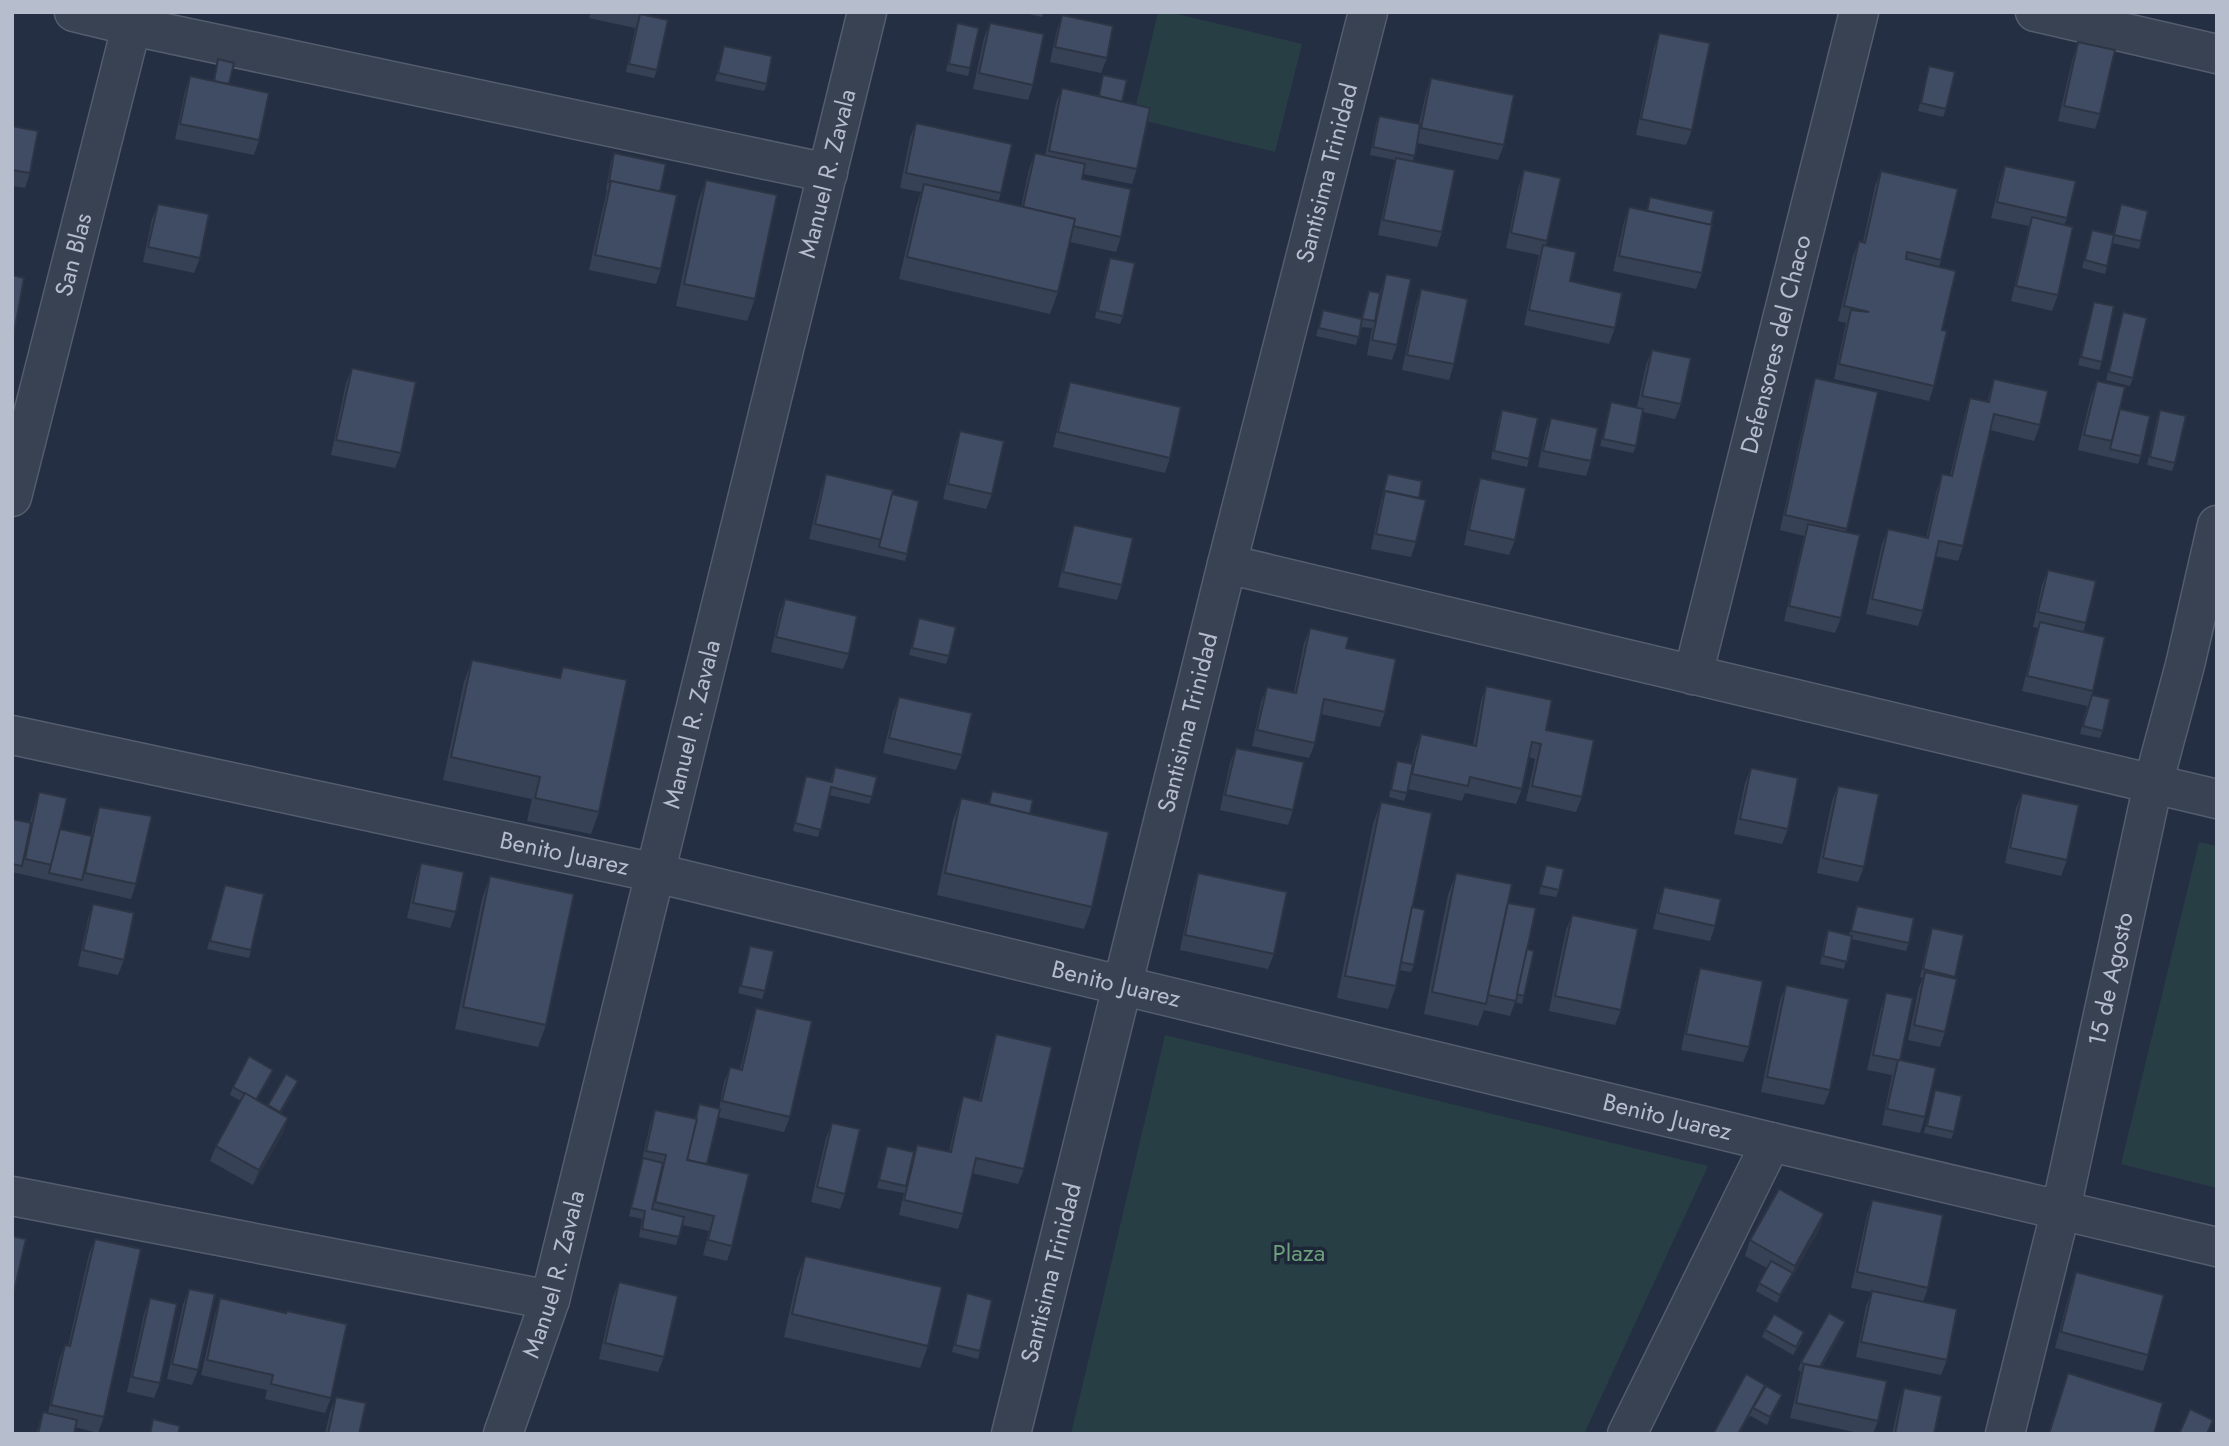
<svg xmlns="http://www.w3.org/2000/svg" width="2229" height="1446" font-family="Jost,sans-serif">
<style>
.green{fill:#273e44}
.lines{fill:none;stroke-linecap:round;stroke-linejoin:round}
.minor-casing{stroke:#545d6d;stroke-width:41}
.minor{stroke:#394253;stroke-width:38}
.wall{fill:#374155}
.shaded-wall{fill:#2d3545}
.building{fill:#404c63;stroke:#2d3545;stroke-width:2}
.labels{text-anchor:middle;stroke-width:7;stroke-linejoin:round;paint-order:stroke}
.street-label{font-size:24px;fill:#b6bdcd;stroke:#1e2738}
.park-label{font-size:24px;fill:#6c9f7c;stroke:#1e2738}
</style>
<rect width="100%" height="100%" fill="#252f43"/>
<!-- green -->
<g class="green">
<polygon points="1158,12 1169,12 1302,44 1275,152 1133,118"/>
<polygon points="2199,842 2217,846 2217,1188 2121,1164"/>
<polygon points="1165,1035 1708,1166 1584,1434 1071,1434"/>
</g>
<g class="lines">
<!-- minor casing -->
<g class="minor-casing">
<g id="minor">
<polyline points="74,12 132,26 828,173"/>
<polyline points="2035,12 2217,54"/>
<path id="s1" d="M12,497L135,12"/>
<polyline points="1227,564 2217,799"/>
<path id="s2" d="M1693,675L1859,12"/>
<path id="s3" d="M12,735L656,873L1771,1142L2217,1247"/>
<polyline points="12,1196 550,1300"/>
<path id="s4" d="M503,1434L550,1300L867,12"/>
<path id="s5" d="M1011,1434L1227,564L1368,12"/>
<polyline points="1627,1434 1771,1142"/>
<path id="s6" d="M2005,1434L2061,1209L2153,784L2185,665L2217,525"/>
</g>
</g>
<!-- minor -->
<use href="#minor" class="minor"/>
</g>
<!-- wall -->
<g class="wall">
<polygon points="591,12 641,12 640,14 657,70 654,78 626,72 636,25 635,28 589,18"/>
<polygon points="1019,12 1044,12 1042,17"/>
<polygon points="1062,15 1107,58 1101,73 1050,62 1057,30"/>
<polygon points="957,23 970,68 968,76 946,71 955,31"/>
<polygon points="990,23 1033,85 1028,100 973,89 984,38"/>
<polygon points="1659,33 1692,130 1686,145 1636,135 1654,48"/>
<polygon points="2078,42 2100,114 2095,129 2058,121 2073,57"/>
<polygon points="724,46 767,84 764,91 715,81"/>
<polygon points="218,59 229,84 259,140 254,155 175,139 185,91 190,76 213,81"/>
<polygon points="1929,66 1946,109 1943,117 1918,111"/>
<polygon points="1103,75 1122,102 1137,169 1132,184 1083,174 1082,179 1121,237 1116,252 1070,242 1058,292 1050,314 899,279 916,207 921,192 900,188 910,138 916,123 1001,193 998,202 1021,207 1029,169 1035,153 1045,156 1056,103 1062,88 1098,96"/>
<polygon points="1431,78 1504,145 1498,160 1417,143 1413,161 1442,232 1437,247 1378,235 1391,173 1395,160 1370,155 1376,123 1379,116 1419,124 1426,93"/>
<polygon points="12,126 30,173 25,188 12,186"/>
<polygon points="614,153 660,192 661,269 656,284 589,270 607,190 606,190 611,161"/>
<polygon points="2005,166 2067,218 2064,225 2058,295 2052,311 2011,301 2029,226 1991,218 2000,181"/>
<polygon points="1524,170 1547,241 1546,245 1570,281 1615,328 1609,344 1524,325 1539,255 1506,248 1519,185"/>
<polygon points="1881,171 1941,260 1939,267 1942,330 1934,386 1929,401 1834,379 1846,323 1838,321 1853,256 1859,241 1863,242 1875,186"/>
<polygon points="706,180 755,299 747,321 676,306 698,202"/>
<polygon points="1650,197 1702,273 1696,289 1613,271 1624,222 1629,207 1646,211"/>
<polygon points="158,204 200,258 194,273 143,262 152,219"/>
<polygon points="2121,204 2141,241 2139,249 2112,243 2107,266 2105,274 2082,268 2092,230 2113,234"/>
<polygon points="1110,258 1123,316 1120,324 1095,318 1107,265"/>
<polygon points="1386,274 1397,345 1392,360 1367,355 1372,328 1361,327 1356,345 1316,336 1323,310 1361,318 1369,291 1380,293"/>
<polygon points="1421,289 1454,364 1449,380 1402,370 1416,304"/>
<polygon points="2094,302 2102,362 2099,370 2078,365"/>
<polygon points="2123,312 2133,378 2130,386 2106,380"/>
<polygon points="1652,350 1681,404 1675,419 1643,412 1636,446 1633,453 1600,446 1611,402 1637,407 1646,365"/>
<polygon points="352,368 401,453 395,468 331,455 346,383"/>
<polygon points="1815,378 1847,529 1845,532 1841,618 1835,633 1784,621 1804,536 1780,530 1810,394"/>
<polygon points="1994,379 2040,425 2034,441 1990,430 1963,546 1958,561 1935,556 1923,611 1918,626 1866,614 1882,544 1888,529 1926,538 1937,489 1942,474 1950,476 1965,413 1970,398 1987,402"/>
<polygon points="2097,381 2120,409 2141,456 2138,464 2078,450 2091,396"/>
<polygon points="1070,382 1170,458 1165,473 1053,447 1065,397"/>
<polygon points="1502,410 1529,459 1527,467 1491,459 1499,418"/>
<polygon points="2160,410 2175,463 2172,471 2147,465 2157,418"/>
<polygon points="1551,418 1591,461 1586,476 1538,467 1545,433"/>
<polygon points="960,431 992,494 986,509 943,499 955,446"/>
<polygon points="826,474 892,494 907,554 905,561 809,539 821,489"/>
<polygon points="1388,474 1419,498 1416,542 1411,557 1371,549 1385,482"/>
<polygon points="1480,478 1515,540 1509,555 1464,545 1475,493"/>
<polygon points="1074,525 1122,585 1117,600 1058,587 1069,540"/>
<polygon points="2048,570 2086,623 2083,632 2093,691 2092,695 2103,731 2100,738 2080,734 2087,706 2022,691 2035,637 2038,628 2033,627 2042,585"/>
<polygon points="785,599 849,654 843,669 771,652 779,614"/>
<polygon points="919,618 949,656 946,664 909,655"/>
<polygon points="1310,628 1346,648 1385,712 1380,727 1321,714 1315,743 1309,758 1252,746 1261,702 1267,687 1294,692 1304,643"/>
<polygon points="472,660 559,678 563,667 599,812 591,834 527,821 532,799 443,780 464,682"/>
<polygon points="1486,686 1546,730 1582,797 1576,812 1526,801 1535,759 1529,757 1522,789 1516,804 1465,793 1462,801 1408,789 1404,801 1389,797 1394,769 1397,761 1412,764 1415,750 1421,734 1473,746 1481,701"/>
<polygon points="899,697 962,755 956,770 883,753 893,712"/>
<polygon points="1236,748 1293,810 1288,825 1220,810 1230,763"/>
<polygon points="835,767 872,797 869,804 829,795 818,837 793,831 803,784 806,776 830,782"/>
<polygon points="1751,768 1788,829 1782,844 1734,834 1745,783"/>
<polygon points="1838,786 1864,867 1858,882 1817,873 1832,801"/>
<polygon points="992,791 1030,814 1092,907 1084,929 937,895 953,820 961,798 988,804"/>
<polygon points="39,792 60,829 91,836 94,822 99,807 136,884 131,899 12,872 12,819 30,822 34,808"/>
<polygon points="2022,793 2067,860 2061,876 2005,863 2016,808"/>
<polygon points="1381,802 1412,907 1414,965 1411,972 1399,970 1396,986 1388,1009 1337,998 1373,824"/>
<polygon points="421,863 456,912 450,928 407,918 416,878"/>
<polygon points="1546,865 1559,890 1556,897 1539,894"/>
<polygon points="1198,873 1274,954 1268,969 1180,950 1193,888"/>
<polygon points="1456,873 1508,903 1527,949 1524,996 1522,1004 1515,1002 1510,1016 1484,1010 1478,1026 1424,1014 1448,895"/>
<polygon points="490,876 546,1025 538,1047 455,1029 482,899"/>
<polygon points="225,885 251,950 249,958 207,949"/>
<polygon points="1664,887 1715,926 1710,941 1653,929 1659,902"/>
<polygon points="93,904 124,960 118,975 78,966 88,919"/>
<polygon points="1857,906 1909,943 1906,951 1851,939 1844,969 1820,964 1825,938 1828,930 1849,935"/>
<polygon points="1572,915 1621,1010 1615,1025 1549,1011 1566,930"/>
<polygon points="1932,928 1964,935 1954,978 1945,1032 1940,1047 1908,1040 1919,987 1923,978 1920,977 1929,936"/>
<polygon points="750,946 765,991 762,999 738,993"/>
<polygon points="1700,968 1749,1047 1743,1062 1681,1050 1695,983"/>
<polygon points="1786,985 1830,1090 1824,1105 1761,1092 1780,1000"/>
<polygon points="1886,993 1900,1060 1925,1117 1920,1133 1882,1125 1892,1075 1867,1070 1881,1008"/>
<polygon points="756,1008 790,1117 784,1132 718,1117 707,1164 732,1246 727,1261 703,1255 709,1231 682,1225 676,1245 639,1237 642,1219 629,1216 650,1125 655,1110 695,1119 699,1104 719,1109 724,1082 730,1067 740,1069 751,1023"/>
<polygon points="996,1034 1024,1169 1018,1184 972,1173 963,1214 958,1229 899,1215 904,1193 877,1188 887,1146 914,1152 917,1145 949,1152 958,1112 963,1096 979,1100 991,1049"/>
<polygon points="270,1078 257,1100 268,1106 298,1081 295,1088 281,1114 288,1118 283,1133 253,1185 210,1161 216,1146 241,1101 230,1095 233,1087"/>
<polygon points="1935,1090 1954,1132 1951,1139 1924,1133"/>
<polygon points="832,1123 845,1194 840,1209 811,1202 826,1138"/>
<polygon points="1872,1200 1928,1288 1923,1302 1947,1360 1941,1375 1856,1357 1866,1306 1872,1292 1851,1288 1867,1215"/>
<polygon points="1819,1230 1777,1303 1756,1291 1767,1268 1745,1256 1750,1240"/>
<polygon points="95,1239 104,1417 98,1433 75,1427 74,1434 36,1434 43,1412 48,1413 59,1360 65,1345 68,1346 89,1254"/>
<polygon points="805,1256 928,1346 920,1368 784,1337 797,1278"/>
<polygon points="2076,1272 2148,1355 2143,1371 2055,1348 2071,1287"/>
<polygon points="619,1282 664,1357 658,1372 599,1359 613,1297"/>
<polygon points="189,1289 198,1370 192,1385 167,1379 183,1304"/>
<polygon points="967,1293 980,1351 978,1359 952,1352"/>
<polygon points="150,1298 160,1383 154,1398 127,1392 144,1314"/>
<polygon points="220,1298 331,1398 325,1413 265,1399 267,1390 201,1375 215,1314"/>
<polygon points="1765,1330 1802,1340 1793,1355 1762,1337"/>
<polygon points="1842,1330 1822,1367 1878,1421 1873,1434 1863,1434 1790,1418 1801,1372 1798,1370 1801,1362"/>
<polygon points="2068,1373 2154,1434 2048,1434"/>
<polygon points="1765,1385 1762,1393 1782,1395 1779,1403 1767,1425 1751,1416 1713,1434"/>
<polygon points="1904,1388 1934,1434 1892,1434 1899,1403"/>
<polygon points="336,1397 359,1434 325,1434 330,1412"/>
</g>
<!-- shaded-wall -->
<g class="shaded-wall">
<polygon points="273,1070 270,1078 253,1108 256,1100"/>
<polygon points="298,1081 295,1088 278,1120 280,1112"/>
<polygon points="288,1118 283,1133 253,1185 259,1170"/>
<polygon points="1824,1214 1819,1230 1790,1281 1795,1266"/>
<polygon points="1793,1273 1790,1281 1777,1303 1780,1295"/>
<polygon points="1845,1322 1842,1330 1815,1379 1818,1371"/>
<polygon points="1765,1385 1759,1400 1753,1408 1750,1415 1740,1434 1738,1434"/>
<polygon points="1782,1395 1779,1403 1767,1425 1770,1417"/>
</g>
<!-- building -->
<g class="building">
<polygon points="640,14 668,20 657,70 629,64"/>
<polygon points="1062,15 1113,26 1107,58 1055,47"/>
<polygon points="957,23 979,28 970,68 949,64"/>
<polygon points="990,23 1044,34 1033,85 979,73"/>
<polygon points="1659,33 1710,43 1692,130 1641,119"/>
<polygon points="2078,42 2115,50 2100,114 2064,106"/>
<polygon points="724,46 772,56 767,84 718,73"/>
<polygon points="218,59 234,63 229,84 214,81"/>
<polygon points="1929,66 1955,72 1946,109 1921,103"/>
<polygon points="1103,75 1127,80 1122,102 1099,96"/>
<polygon points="190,76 269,93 259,140 180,124"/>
<polygon points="1431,78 1514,95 1504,145 1421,128"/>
<polygon points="1062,88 1150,108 1137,169 1049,151"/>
<polygon points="1379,116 1420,124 1415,156 1373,147"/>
<polygon points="916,123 1012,144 1001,193 906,173"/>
<polygon points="12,126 38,131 30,173 12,170"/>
<polygon points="614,153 666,164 660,192 611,181 610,182 609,182"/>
<polygon points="1035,153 1085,164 1082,179 1131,189 1121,237 1073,226 1075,219 1023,207"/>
<polygon points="1396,158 1455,170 1442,232 1383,220"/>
<polygon points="2005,166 2076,181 2067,218 1997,202"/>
<polygon points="1524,170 1561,178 1547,241 1511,233"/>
<polygon points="1881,171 1958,189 1941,260 1907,252 1906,259 1956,271 1942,330 1947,331 1934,386 1839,364 1851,310 1869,312 1844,306 1859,241 1865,243"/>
<polygon points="706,180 777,195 755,299 684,284"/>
<polygon points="611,181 677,195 661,269 595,255"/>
<polygon points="924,184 1075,219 1058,292 907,257"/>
<polygon points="1650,197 1714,211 1711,225 1647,211"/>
<polygon points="158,204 209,214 200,258 148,247"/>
<polygon points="2121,204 2148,211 2141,241 2114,235 2107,266 2085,260 2092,230 2114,235"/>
<polygon points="1629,207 1712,225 1702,273 1619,256"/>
<polygon points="2032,217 2073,227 2058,295 2016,286"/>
<polygon points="1543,245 1576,252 1570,281 1622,293 1615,328 1529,310"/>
<polygon points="1110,258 1135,263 1123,316 1098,311"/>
<polygon points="1386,274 1411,279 1397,345 1372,340"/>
<polygon points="12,275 24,278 12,344"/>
<polygon points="1421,289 1468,299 1454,364 1407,355"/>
<polygon points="1369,291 1380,293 1375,321 1362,319"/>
<polygon points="2094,302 2114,306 2102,362 2081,357"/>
<polygon points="1323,310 1362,319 1359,337 1319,328"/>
<polygon points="2123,312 2147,318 2133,378 2109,372"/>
<polygon points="1652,350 1691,358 1681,404 1642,396"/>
<polygon points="352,368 416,382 401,453 336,440"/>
<polygon points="1815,378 1878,392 1847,529 1785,515"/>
<polygon points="1994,379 2048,391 2040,425 1994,414 1963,546 1939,541 1923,611 1872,599 1888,529 1928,538 1942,474 1952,476 1970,398 1989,402"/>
<polygon points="2097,381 2125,387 2112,441 2084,435"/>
<polygon points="1070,382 1181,407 1170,458 1058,432"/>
<polygon points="1611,402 1643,409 1636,446 1603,439"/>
<polygon points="2120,409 2150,416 2141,456 2110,449"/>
<polygon points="1502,410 1538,418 1529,459 1494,451"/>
<polygon points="2160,410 2186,416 2175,463 2150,457"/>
<polygon points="1551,418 1598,428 1591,461 1543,451"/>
<polygon points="960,431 1004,441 992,494 948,484"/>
<polygon points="826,474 893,490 882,540 815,524"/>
<polygon points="1388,474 1422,481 1419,498 1385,491 1382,498"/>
<polygon points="1480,478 1526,488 1515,540 1469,530"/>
<polygon points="1385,491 1426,500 1416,542 1376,534"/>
<polygon points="892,494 919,501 907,554 879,547"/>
<polygon points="1808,524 1860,535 1841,618 1789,606"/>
<polygon points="1074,525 1133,538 1122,585 1063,572"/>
<polygon points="2048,570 2096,581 2086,623 2038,612"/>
<polygon points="785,599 857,616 849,654 776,637"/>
<polygon points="919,618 956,627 949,656 912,648"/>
<polygon points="2040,622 2105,637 2093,691 2027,676"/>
<polygon points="1310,628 1349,637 1346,648 1396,659 1385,712 1324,699 1315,743 1257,730 1267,687 1296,693"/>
<polygon points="472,660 560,678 563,667 627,680 599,812 535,798 540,777 451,757"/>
<polygon points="1486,686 1552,700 1546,730 1594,740 1582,797 1532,786 1541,744 1532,742 1522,789 1470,777 1468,786 1412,774 1421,734 1476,746"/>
<polygon points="2092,695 2110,699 2103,731 2083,726"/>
<polygon points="899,697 972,713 962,755 889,738"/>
<polygon points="1236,748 1304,762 1293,810 1225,795"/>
<polygon points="1397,761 1413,764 1407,793 1391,790"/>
<polygon points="835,767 877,777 872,797 831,787 821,830 795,823 806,776 832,782"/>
<polygon points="1751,768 1798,778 1788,829 1740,819"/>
<polygon points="1838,786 1879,794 1864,867 1823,858"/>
<polygon points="992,791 1033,800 1030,814 989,804"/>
<polygon points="39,792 67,798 52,865 25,859"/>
<polygon points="2022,793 2079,805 2067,860 2010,848"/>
<polygon points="961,798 1109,832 1092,907 945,873"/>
<polygon points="1381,802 1432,813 1396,986 1345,976"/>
<polygon points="99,807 152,816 136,884 85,873"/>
<polygon points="12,819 31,823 22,866 12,864"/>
<polygon points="60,829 92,836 82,880 49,873"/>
<polygon points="421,863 464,872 456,912 413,903"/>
<polygon points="1546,865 1564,869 1559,890 1541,886"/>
<polygon points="1198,873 1287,892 1274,954 1185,935"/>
<polygon points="1456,873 1512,884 1486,1004 1432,992"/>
<polygon points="490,876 574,894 546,1025 463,1007"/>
<polygon points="225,885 264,894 251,950 210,941"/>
<polygon points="1664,887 1721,899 1715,926 1658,913"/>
<polygon points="1508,903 1536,908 1516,1001 1488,995"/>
<polygon points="93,904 134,913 124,960 83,950"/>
<polygon points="1857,906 1914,918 1909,943 1851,931"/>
<polygon points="1412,907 1425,910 1414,965 1401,962"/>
<polygon points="1572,915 1638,929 1621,1010 1555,996"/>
<polygon points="1932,928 1964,935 1955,977 1923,969"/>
<polygon points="1828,930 1852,936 1847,962 1823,956"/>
<polygon points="750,946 774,951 765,991 741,986"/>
<polygon points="1527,949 1534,951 1524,996 1517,994"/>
<polygon points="1700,968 1763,981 1749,1047 1686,1034"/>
<polygon points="1925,972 1957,979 1945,1032 1914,1025"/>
<polygon points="1786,985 1849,999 1830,1090 1767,1077"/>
<polygon points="1886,993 1913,998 1900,1060 1936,1068 1925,1117 1887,1109 1898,1060 1873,1055"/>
<polygon points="756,1008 812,1021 790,1117 722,1101 730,1067 742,1070"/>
<polygon points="996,1034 1052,1047 1024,1169 976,1158 963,1214 904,1200 917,1145 951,1152 963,1096 981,1101"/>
<polygon points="249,1056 273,1070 256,1100 233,1087"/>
<polygon points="286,1074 298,1081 280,1112 268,1105"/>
<polygon points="1935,1090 1962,1096 1954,1132 1927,1126"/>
<polygon points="245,1093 288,1118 259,1170 216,1146"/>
<polygon points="699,1104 720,1109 707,1164 687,1160"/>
<polygon points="655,1110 697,1119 687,1160 749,1174 732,1246 708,1240 714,1216 655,1202 666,1155 646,1151"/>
<polygon points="832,1123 860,1129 845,1194 817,1187"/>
<polygon points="887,1146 914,1152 906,1186 879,1180"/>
<polygon points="643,1158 663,1163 652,1209 684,1217 679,1237 642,1229 645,1211 631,1208"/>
<polygon points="1779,1189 1824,1214 1795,1266 1750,1240"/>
<polygon points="1872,1200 1943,1215 1928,1288 1857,1272"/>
<polygon points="12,1236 26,1239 12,1300"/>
<polygon points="95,1239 141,1249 104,1417 51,1405 65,1345 70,1346"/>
<polygon points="805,1256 942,1287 928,1346 792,1314"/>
<polygon points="1771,1261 1793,1273 1780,1295 1759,1283"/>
<polygon points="2076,1272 2164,1295 2148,1355 2061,1332"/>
<polygon points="619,1282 678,1296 664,1357 605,1343"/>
<polygon points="189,1289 215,1294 198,1370 172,1364"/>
<polygon points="1872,1291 1957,1309 1947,1360 1861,1342"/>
<polygon points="967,1293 992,1300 980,1351 955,1345"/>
<polygon points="150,1298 177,1304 160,1383 132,1377"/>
<polygon points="220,1298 286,1313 287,1311 347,1324 331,1398 271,1384 273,1375 207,1360"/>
<polygon points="1829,1313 1845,1322 1820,1367 1804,1364 1801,1362"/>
<polygon points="1774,1314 1804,1332 1796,1347 1765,1330"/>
<polygon points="1804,1364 1887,1381 1878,1421 1796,1403"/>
<polygon points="2068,1373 2163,1403 2154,1434 2049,1434"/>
<polygon points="1746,1374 1765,1385 1738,1434 1713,1434"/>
<polygon points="1766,1386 1782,1395 1770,1417 1753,1408"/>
<polygon points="1904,1388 1942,1396 1934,1434 1895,1434"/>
<polygon points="336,1397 366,1403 359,1434 328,1434"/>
<polygon points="2190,1409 2213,1420 2207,1434 2179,1434"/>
<polygon points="43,1412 77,1420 74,1434 38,1434"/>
<polygon points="153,1419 180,1426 178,1434 150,1434"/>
</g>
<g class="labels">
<!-- street labels -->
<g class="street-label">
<text dy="8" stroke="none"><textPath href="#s5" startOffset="1300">Santisima Trinidad</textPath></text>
<text dy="8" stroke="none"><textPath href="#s4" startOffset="1302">Manuel R. Zavala</textPath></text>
<text dy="8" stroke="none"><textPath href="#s1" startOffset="250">San Blas</textPath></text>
<text dy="8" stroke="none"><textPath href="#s2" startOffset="341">Defensores del Chaco</textPath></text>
<text dy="8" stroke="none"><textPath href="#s5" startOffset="733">Santisima Trinidad</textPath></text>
<text dy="8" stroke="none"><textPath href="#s4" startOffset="735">Manuel R. Zavala</textPath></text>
<text dy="8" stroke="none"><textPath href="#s3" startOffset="565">Benito Juarez</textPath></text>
<text dy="8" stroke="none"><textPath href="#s6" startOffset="467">15 de Agosto</textPath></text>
<text dy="8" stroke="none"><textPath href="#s3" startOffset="1132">Benito Juarez</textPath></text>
<text dy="8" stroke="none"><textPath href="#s3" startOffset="1699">Benito Juarez</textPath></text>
<text dy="8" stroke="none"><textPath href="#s5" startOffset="166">Santisima Trinidad</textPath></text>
<text dy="8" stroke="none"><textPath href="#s4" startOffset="168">Manuel R. Zavala</textPath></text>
</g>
<!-- park labels -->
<g class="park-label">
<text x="1299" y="1261">Plaza</text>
</g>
</g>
<!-- border -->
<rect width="2229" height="1446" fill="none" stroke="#b6bdcd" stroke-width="28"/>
</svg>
